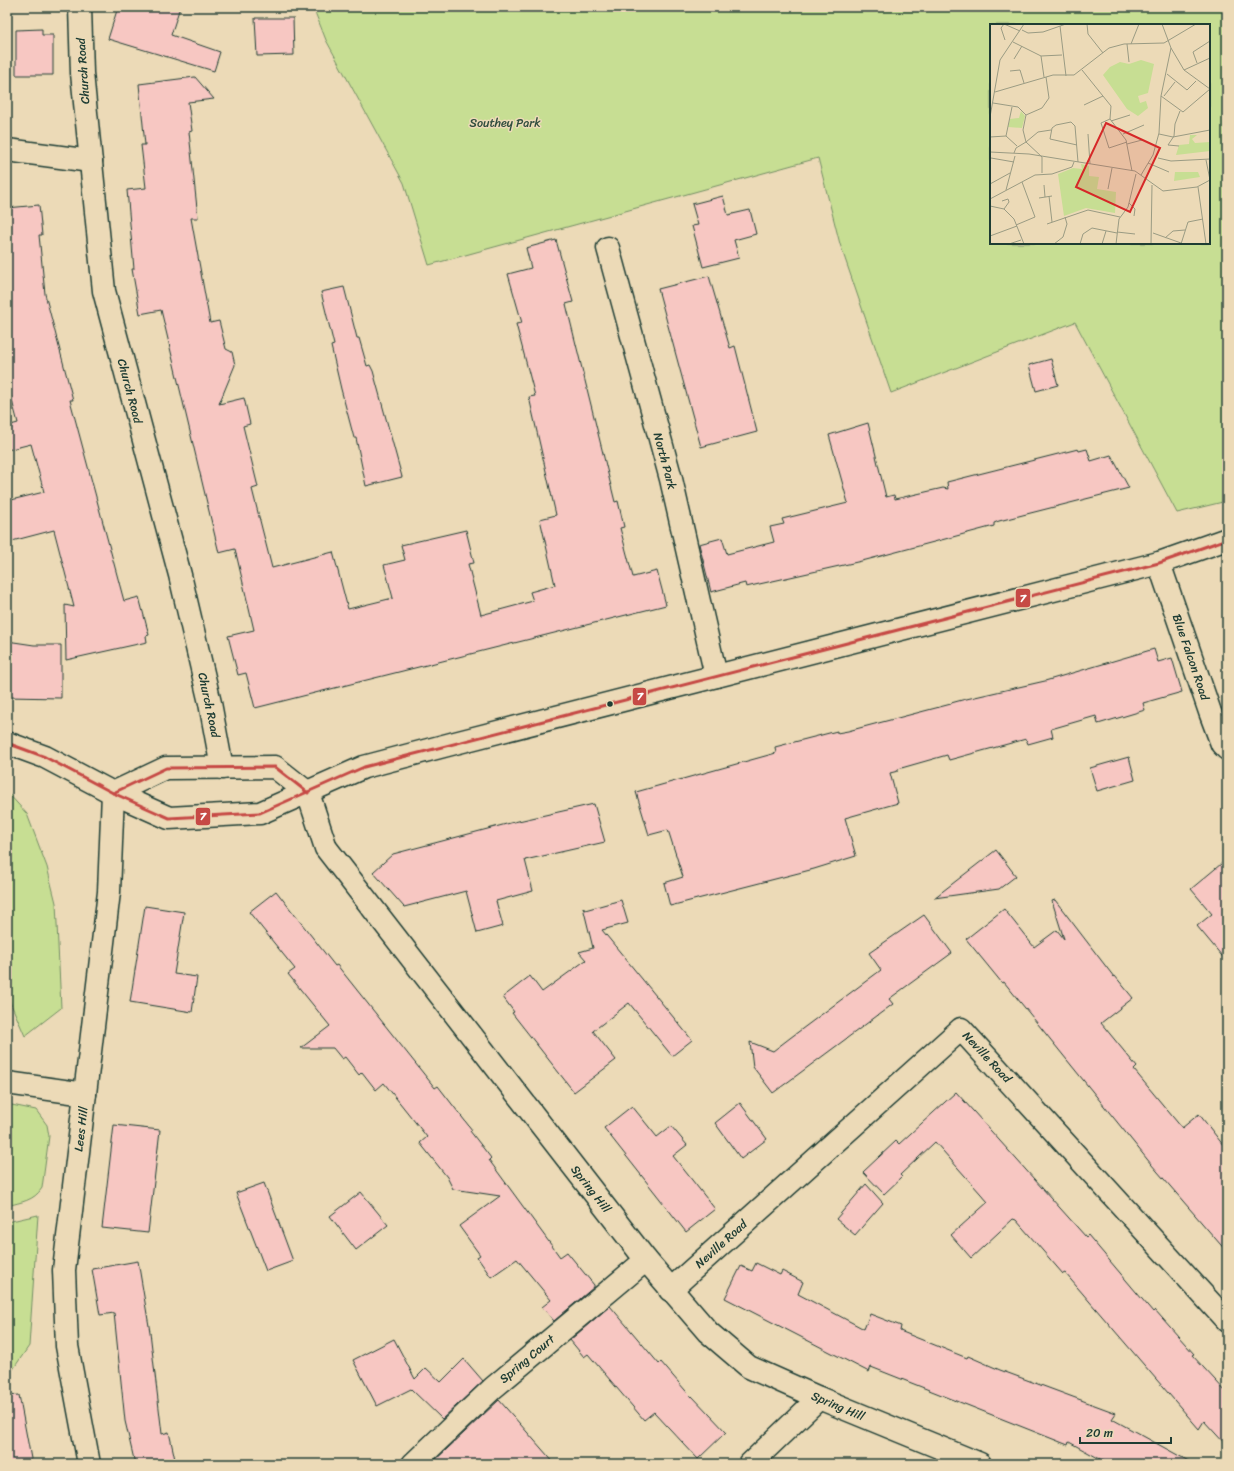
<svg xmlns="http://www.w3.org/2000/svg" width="1234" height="1471" font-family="Sriracha,sans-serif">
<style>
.green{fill:#c7de93;stroke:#738e64;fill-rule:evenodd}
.building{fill:#f7c7c2;stroke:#1f3d34}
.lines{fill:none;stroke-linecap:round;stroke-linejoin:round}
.minor-casing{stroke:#1f3d34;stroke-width:25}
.minor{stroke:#ecdab7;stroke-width:22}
.bus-1-casing{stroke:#ecdab7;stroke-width:6}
.bus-1{stroke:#c64945;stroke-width:3}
.bus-dot{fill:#1f3d34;stroke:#ecdab7;stroke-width:1.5}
.labels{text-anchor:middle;stroke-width:3;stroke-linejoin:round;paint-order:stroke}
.street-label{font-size:12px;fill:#1f3d34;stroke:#ecdab7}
.park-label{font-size:12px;fill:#304d3e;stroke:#ecdab7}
.inset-road{fill:none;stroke:#9a9b83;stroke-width:1}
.view{fill:#d62828;fill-opacity:0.15;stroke:#d62828;stroke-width:2}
.inset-edge{fill:none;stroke:#1f3d34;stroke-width:2}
.line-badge{stroke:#ecdab7;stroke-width:1.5}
.badge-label{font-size:11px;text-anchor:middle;font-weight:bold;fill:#fff}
</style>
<rect width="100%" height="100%" fill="#ecdab7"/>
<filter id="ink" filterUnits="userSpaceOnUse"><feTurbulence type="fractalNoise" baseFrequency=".025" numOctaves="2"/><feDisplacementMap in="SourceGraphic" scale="8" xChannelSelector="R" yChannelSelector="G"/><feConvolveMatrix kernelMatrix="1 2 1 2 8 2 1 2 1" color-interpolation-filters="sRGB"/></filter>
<g filter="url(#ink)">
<!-- green -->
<g class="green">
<path d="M313,7H1227V501L1177,513L1075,322L891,393L840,244L818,158L429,265L404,183L326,40ZM991,25H1209V243H991Z"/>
<polygon points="7,792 27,814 47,867 56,903 61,1008 25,1036 7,995"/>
<path d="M7,1104L36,1110L47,1125L49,1136L42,1188C34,1201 21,1202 7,1206Z"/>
<polygon points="38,1215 29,1346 7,1378 7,1222"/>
</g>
<!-- building -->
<g class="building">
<polygon points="118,7 180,7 171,35 220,52 214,71 108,39"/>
<polygon points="255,18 293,18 294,55 257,56"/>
<polygon points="42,29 42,35 53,35 53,75 16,75 16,30"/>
<polygon points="195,77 214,99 188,102 192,131 189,132 198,218 191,218 210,323 219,321 226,349 232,352 235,365 219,404 244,398 250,424 243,426 258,487 252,489 272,568 333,552 348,609 393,598 384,565 405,560 401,545 466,530 474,563 468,564 481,615 533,601 530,592 555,585 540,519 556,515 529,397 535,396 516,324 522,323 508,274 531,268 526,248 556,240 573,302 566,304 615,502 618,501 624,527 620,528 633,577 657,571 666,605 255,708 246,673 238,675 228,636 254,630 235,549 219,553 161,310 140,314 132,269 134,269 127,190 146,188 141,145 145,145 139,84"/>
<polygon points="723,196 728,215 750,210 756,234 734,240 739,258 703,267 692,226 698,225 692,204"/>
<polygon points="39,205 42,235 39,235 45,294 73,400 70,400 124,601 139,597 149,635 146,636 147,642 66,660 65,605 74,607 54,530 12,541 7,524 7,501 44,492 31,444 7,450 7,426 18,423 7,382 7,208"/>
<polygon points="709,276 730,348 735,346 757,432 701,447 658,289"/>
<polygon points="344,287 357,338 359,338 367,366 370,365 373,371 402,477 366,486 356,438 354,438 341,389 331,346 334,345 321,292"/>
<polygon points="1051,359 1058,385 1036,391 1029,365"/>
<polygon points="868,423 886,497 894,495 895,499 943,488 948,489 947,482 1078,449 1079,451 1087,449 1091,461 1111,455 1129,488 999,521 994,523 994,526 866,560 746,587 745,583 711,592 699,544 722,538 727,554 774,542 770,527 784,524 782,519 848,503 829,435"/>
<polygon points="7,641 34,645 61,645 61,698 7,697"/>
<polygon points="1154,649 1158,662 1172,658 1182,692 1143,703 1145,710 1098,724 1096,716 1051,729 1053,737 1028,744 1026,739 949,760 947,755 898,769 898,771 890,773 898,803 845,818 856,856 814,869 670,906 664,883 683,877 668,830 649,835 636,792 776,753 775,747 837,731 837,733 848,731 951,704 951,703 962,700 1045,681"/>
<polygon points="1129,757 1135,780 1097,791 1090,768"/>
<polygon points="594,804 605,842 525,860 533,891 496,901 503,926 477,933 466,891 404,907 373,872 393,854 514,822"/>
<polygon points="996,850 1016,876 999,889 934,898"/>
<polygon points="1227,859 1227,962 1197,926 1212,914 1191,889"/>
<polygon points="276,891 335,966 337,965 435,1088 438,1086 472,1130 470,1131 491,1158 489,1160 560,1257 567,1252 594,1285 594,1287 554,1321 542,1307 551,1300 517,1259 491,1277 477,1257 480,1255 459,1226 500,1196 453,1189 447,1177 420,1143 427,1137 384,1083 376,1090 362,1072 359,1075 345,1057 342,1059 333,1048 301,1048 330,1026 288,974 295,969 249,912"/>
<polygon points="621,900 628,923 602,930 692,1040 672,1056 629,1003 593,1031 616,1060 574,1092 512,1013 514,1012 503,997 530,976 542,992 586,960 579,952 593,948 583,907 585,910"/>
<polygon points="1055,900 1114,977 1115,976 1133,998 1101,1023 1137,1067 1134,1070 1182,1128 1199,1114 1227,1150 1227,1252 1151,1164 1004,982 1002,983 966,939 1004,909 1034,947 1057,930 1064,939 1052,901"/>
<polygon points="145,906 184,912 174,974 197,977 192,1012 130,1002"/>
<polygon points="924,915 952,953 889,999 893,1004 773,1093 753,1067 750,1042 773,1051 790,1038 881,970 869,953"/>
<polygon points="956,1092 1086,1237 1088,1235 1153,1312 1155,1310 1194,1354 1192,1355 1227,1393 1227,1446 1204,1421 1199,1429 1065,1273 1063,1274 1016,1220 1013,1219 971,1258 951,1235 988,1202 935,1142 900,1175 902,1177 884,1194 863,1172 896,1141 899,1144"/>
<polygon points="740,1103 767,1139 741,1159 715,1123"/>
<polygon points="632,1106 657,1137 671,1126 687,1145 673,1156 715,1209 686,1232 604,1128"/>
<polygon points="114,1125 160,1130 148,1233 102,1228"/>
<polygon points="264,1183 293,1261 266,1271 236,1193"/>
<polygon points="866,1184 883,1203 855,1235 836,1219"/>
<polygon points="361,1192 388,1225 356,1250 330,1216"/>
<polygon points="138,1261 150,1332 162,1434 169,1432 176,1464 135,1464 125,1421 114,1313 100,1315 92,1269"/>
<polygon points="756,1263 780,1275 782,1271 803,1282 798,1294 864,1329 870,1314 901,1326 900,1331 967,1358 968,1356 1000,1370 1116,1413 1112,1419 1194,1464 1109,1464 1069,1442 1068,1445 871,1367 869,1372 725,1298 741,1266 752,1271"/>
<polygon points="610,1306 659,1364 661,1362 691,1397 692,1396 726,1432 698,1459 654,1412 644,1420 588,1354 584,1357 570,1340"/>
<polygon points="394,1339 415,1379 426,1368 441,1382 464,1359 483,1381 442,1419 411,1389 377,1406 353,1360"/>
<polygon points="19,1395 32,1464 7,1464 7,1396"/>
<polygon points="499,1400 555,1464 431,1464"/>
</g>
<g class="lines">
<!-- minor casing -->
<g class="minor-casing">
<g id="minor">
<polyline points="80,7 82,73 104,291 180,575 210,703 222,768"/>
<polyline points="7,150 91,161"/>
<polyline points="608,248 671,479 716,676"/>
<polyline points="1159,563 1210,712 1222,744 1227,749"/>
<polyline points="7,743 45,757 113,793 169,818 260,813 364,767 455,743 1159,563 1227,539"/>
<polyline points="113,793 166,768 275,767 308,793"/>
<polyline points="308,793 326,848 646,1260 708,1332 749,1367 819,1398 980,1464"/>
<polyline points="7,1083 85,1094"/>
<polyline points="670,1290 961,1029 1227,1321"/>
<polyline points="89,1464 67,1346 64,1270 109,892 113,793"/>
<polyline points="413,1464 493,1388 646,1260"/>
<polyline points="750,1464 819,1398"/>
</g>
</g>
<!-- minor -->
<use href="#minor" class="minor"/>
<!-- bus-1 casing -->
<g class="bus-1-casing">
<g id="bus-1">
<polyline points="7,743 45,757 113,793 169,818 260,813 364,767 1159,563 1227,539"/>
<polyline points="113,793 166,768 275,767 308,793"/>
</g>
</g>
<!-- bus-1 -->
<use href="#bus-1" class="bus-1"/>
</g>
</g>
<!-- markers -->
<circle class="bus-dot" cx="610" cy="704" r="3.5"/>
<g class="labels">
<!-- street labels -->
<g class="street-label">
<text transform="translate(83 71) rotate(-94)" y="4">Church Road</text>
<text transform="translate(130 391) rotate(75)" y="4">Church Road</text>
<text transform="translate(665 461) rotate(75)" y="4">North Park</text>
<text transform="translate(1191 657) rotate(71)" y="4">Blue Falcon Road</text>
<text transform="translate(209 705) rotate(78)" y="4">Church Road</text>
<text transform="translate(987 1057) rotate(47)" y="4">Neville Road</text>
<text transform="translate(81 1129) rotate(-83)" y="4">Lees Hill</text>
<text transform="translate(591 1189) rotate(52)" y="4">Spring Hill</text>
<text transform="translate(721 1244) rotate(-42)" y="4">Neville Road</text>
<text transform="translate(527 1359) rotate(-40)" y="4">Spring Court</text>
<text transform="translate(838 1406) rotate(23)" y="4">Spring Hill</text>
</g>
<!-- park labels -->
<g class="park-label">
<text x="505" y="127">Southey Park</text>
</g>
</g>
<!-- overview -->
<g transform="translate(990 24)">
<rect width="220" height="220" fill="#ecdab7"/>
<path d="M151,36L164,40L158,69L148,72L150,79L156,77L158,84L148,92L137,85L113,51L120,43L130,38L139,40ZM31,87L35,92L32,104L18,103L20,95L29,94ZM200,111H207L202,115L205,119L220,118V127L186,131L189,121L199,120ZM91,140L99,142V152L109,153L107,165L126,168L125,189L96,184L74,192L68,150L83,144L92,145ZM185,148H208L210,153L184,157Z" fill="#c7de93"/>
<path class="inset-road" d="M14,0L11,4L15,16M14,0L30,7M97,0L98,10L113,29M172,0L181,24L194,46L220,65M70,2L76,52M32,6L38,9L53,8L76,0M23,18L51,32L72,31M137,20L139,38M141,20L149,0M51,32L54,53M24,35L32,22M207,39L203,28L220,17M92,46L121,82L120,95L136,116L142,147M194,46L220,34M20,47L30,46L34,59M177,50L197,66L206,57M5,68L63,51H84L119,24L134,20L174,19L206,0M171,72L193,88L220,65M174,72L185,58M3,79L28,83L36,91M94,81L113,72M36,91L52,84L59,74L56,53M0,93L10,36L34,0M120,95L111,99L119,124L137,118M121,97L140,91M85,102L81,98L66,101L62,104L60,115L87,121M85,102L88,138M98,110L100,140M133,110L154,101M169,110L183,113L220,106M16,112L22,83M0,113L16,112L27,122M137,120L152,116M189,122L178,121L184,112L185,100L190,87M0,128L39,130L145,147L173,167L207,163L220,156M24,129L26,124L36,118L33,106L36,91M1,134L24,138M168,134L181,137L220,135M216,136L220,156M158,139L179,148M52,149V133L36,118L48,108L61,106M151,151L163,131L169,109L171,72L181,24M0,160L20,149M54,161L55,173M208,163L216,220M118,165L122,144M16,166L25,132M59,172L62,198M49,174L62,172M0,175L45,151L62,150L82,143L84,138M12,177L18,175L19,178L14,185M139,179L145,185L144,192M0,182L14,185L24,195L34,220M57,200L98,186L130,193M26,201L45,193L32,158M127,208L145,210M163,209L191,219M0,212L27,202M175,214L183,207L195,206M19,220L31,216M64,220L73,213L77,200L75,193M90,220L93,210L102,204L127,209M112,220L116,207M126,220L129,195L138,183L146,150M161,220L162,161M191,220L198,198L213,195"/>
<path class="view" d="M116,99L170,124L140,188L86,163Z"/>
<rect width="220" height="220" class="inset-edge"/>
</g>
<g class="line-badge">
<rect x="1015" y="588" width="16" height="20" rx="4" fill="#c64945"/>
<rect x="632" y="687" width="15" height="19" rx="4" fill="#c64945"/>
<rect x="195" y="807" width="16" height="19" rx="4" fill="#c64945"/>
</g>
<g class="badge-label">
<text x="1023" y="602">7</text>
<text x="640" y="700">7</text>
<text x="203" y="820">7</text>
</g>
<!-- margin -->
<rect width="1234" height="1471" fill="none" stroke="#ecdab7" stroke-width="24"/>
<rect x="12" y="12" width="1210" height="1447" fill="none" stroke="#1f3d34" stroke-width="1.5" filter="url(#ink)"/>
<!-- scale -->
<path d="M1080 1437v6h91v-6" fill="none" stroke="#1f3d34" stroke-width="2"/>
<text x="1086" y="1437" font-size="12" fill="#1f3d34" stroke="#ecdab7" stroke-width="3" paint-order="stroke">20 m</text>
</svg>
